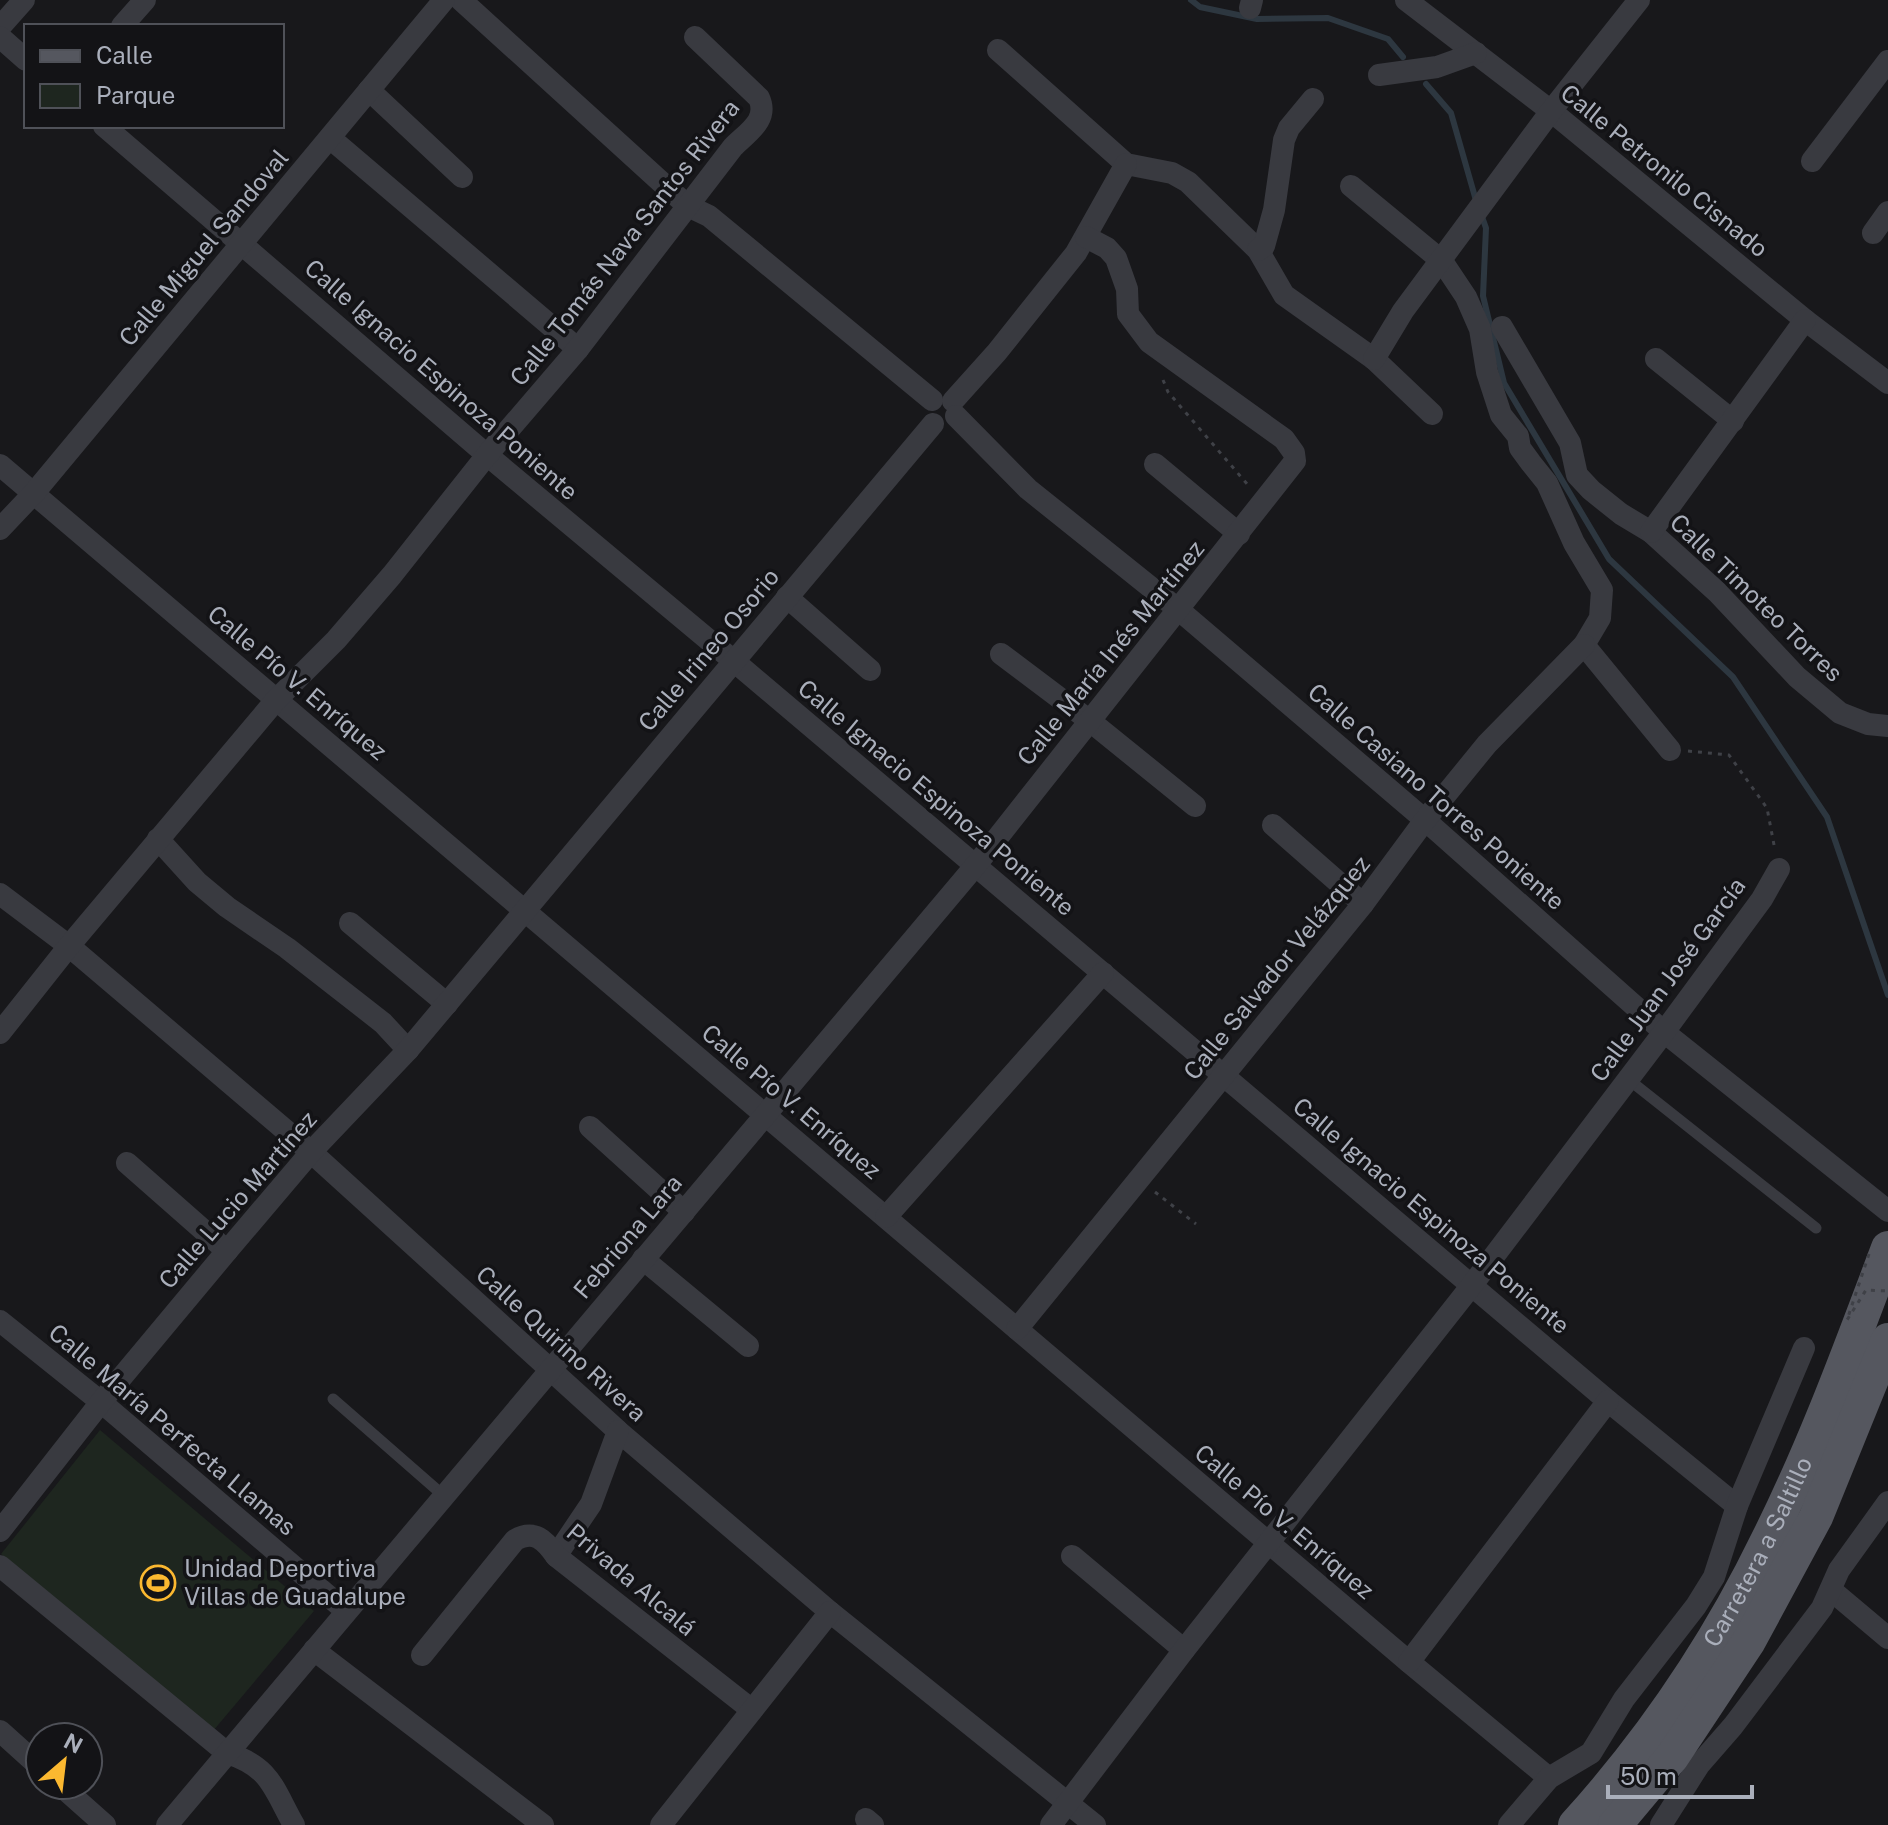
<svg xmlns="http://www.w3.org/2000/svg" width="1888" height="1825" font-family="'Public Sans',sans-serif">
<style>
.green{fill:#1e261f}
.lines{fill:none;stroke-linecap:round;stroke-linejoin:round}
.stream{stroke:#2d3740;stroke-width:6}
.path{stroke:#3f4147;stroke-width:3;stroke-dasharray:4 6;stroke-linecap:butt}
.service{stroke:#393a40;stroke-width:11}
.minor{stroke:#393a40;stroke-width:22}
.primary{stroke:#55575f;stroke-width:34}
.path-bridge{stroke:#3f4147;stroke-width:3;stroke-dasharray:4 6;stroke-linecap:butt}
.labels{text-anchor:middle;stroke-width:7;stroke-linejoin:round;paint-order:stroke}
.street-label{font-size:24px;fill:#aaafbb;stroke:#131316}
.poi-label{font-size:24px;fill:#aaafbb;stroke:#131316;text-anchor:start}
</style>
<rect width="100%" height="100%" fill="#18181b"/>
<!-- green -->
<polygon class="green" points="100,1430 314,1611 213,1731 1,1554"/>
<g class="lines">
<!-- stream -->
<g class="stream">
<polyline points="1191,0 1200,7 1257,19 1328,18 1388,39 1403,57"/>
<polyline points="1426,84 1451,113 1477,204"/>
<polyline points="1481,214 1486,228 1483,296 1504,383 1609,559 1733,677 1827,817 1888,995"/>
</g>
<!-- path -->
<g class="path">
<polyline points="1163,380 1168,392 1248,485"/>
<polyline points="1688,751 1729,755 1767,808 1775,850"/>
<polyline points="1155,1192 1196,1224"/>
</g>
<!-- service -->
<g class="service">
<polyline points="1628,1079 1816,1228"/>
<polyline points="333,1399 444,1496"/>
</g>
<!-- minor -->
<g class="minor">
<polyline points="461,0 671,191 688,206 709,216 932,400"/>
<polyline points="1406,0 1551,111 1805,320 1888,383"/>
<polyline points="1250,8 1252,0"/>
<polyline points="122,26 145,0"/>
<polyline points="0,27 24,0"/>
<polyline points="0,37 26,60"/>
<polyline points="998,50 1126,164 1172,173 1188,182 1258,250 1284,295 1374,359 1432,414"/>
<polyline points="1379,75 1437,67 1476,53"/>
<polyline points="369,90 462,177"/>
<polyline points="104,126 487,455 735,662 1608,1401 1737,1506"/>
<polyline points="330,138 578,349"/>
<polyline points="1812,161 1888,61"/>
<polyline points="1351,186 1442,261 1466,297 1480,329 1487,372 1501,415 1518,436 1520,448 1531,463 1547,483 1574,543 1602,590 1600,618 1584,645 1670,750"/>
<polyline points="1873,233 1888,212"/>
<polyline points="1258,250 1264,246 1274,210 1284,140 1289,128 1313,99"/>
<polyline points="1502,327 1570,443 1577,475 1591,490 1621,514 1651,532 1717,592 1797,677 1840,713 1868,724 1888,726"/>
<polyline points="1374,359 1403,311 1551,111 1639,0"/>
<polyline points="1656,359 1733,421"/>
<polyline points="953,401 997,352 1076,253 1126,164"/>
<polyline points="956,416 1028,489 1179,610 1425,820 1664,1032 1888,1211"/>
<polyline points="1155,464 1239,534"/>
<polyline points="0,465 1409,1662 1549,1778"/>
<polyline points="0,529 34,493 444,0"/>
<polyline points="1651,532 1805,320"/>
<polyline points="787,597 870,670"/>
<polyline points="1001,654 1090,721 1195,806"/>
<polyline points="1273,825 1363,904"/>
<polyline points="158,839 197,882 227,907 287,948 383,1023 408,1050"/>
<polyline points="0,894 69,946 311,1152 618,1431 830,1612 1095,1825"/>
<polyline points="350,923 447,1004"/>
<path d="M0,1033L69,946L276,700L336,640L392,575L487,455L578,349L733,147C748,132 769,120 759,98L695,37"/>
<polyline points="590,1127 684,1212"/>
<polyline points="127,1163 227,1251"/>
<polyline points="886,1217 1103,973"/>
<polyline points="643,1259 748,1346"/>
<polyline points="0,1321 101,1402 346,1611"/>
<polyline points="1017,1329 1363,904 1425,820 1487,744 1584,645"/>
<polyline points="0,1531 101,1402 227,1251 311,1152 408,1050 933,424"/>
<polyline points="556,1556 591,1504 618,1431"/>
<polyline points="1072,1556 1184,1650"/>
<path d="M0,1566L227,1753C271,1767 273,1788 294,1825"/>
<polyline points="1831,1590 1888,1638"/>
<polyline points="314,1650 543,1825"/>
<path d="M422,1655L515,1540C534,1529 545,1540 556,1556L752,1710"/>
<polyline points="1409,1662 1608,1401"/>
<polyline points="0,1731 40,1767"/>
<polyline points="60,1785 105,1825"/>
<polyline points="866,1819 873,1825"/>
<polyline points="167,1825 976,865 1295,461 1294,453 1284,439 1149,342 1128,314 1127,289 1116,258 1107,248 1086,237"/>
<polyline points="661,1825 830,1612"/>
<polyline points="1051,1825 1184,1650 1472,1285 1664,1032 1762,899 1779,869"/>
<polyline points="1509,1825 1549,1778 1591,1753 1624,1699 1696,1606 1714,1577 1737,1506 1804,1348"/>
<polyline points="1661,1825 1699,1765 1733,1726 1822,1608 1839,1570 1888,1502"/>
</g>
<!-- primary -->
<g class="primary">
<path id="s1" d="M1575,1825C1652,1740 1718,1642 1768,1539C1815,1445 1851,1346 1888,1248"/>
<polyline points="1615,1825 1672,1757 1749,1641 1816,1517 1888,1340"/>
</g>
<!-- path-bridge -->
<polyline class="path-bridge" points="1869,1254 1847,1320 1866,1290 1888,1291"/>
</g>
<!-- icons -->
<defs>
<g id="stadium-ring" transform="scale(1.8)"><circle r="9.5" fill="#131316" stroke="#fbb830" stroke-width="1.5"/><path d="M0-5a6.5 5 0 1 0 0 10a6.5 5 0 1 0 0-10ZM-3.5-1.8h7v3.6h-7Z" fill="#fbb830"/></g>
</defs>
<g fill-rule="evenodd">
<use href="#stadium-ring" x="158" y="1583"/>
</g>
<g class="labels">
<!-- street labels -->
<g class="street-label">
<text transform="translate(1664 171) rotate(39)" y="8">Calle Petronilo Cisnado</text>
<text transform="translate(625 243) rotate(-52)" y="8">Calle Tomás Nava Santos Rivera</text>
<text transform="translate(204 248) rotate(-50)" y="8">Calle Miguel Sandoval</text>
<text transform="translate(441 380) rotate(41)" y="8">Calle Ignacio Espinoza Poniente</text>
<text transform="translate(1756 598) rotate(44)" y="8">Calle Timoteo Torres</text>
<text transform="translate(709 650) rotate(-50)" y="8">Calle Irineo Osorio</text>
<text transform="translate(1111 653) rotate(-51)" y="8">Calle María Inés Martínez</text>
<text transform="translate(297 683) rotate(40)" y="8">Calle Pío V. Enríquez</text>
<text transform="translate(1436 797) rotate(41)" y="8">Calle Casiano Torres Poniente</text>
<text transform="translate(936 798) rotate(40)" y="8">Calle Ignacio Espinoza Poniente</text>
<text transform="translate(1277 968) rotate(-51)" y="8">Calle Salvador Velázquez</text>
<text transform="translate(1668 980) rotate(-54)" y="8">Calle Juan José García</text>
<text transform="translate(791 1102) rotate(40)" y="8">Calle Pío V. Enríquez</text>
<text transform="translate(238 1200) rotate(-49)" y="8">Calle Lucio Martínez</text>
<text transform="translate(1431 1216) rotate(40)" y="8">Calle Ignacio Espinoza Poniente</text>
<text transform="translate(628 1237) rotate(-50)" y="8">Febriona Lara</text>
<text transform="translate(561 1344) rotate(42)" y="8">Calle Quirino Rivera</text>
<text transform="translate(172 1430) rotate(40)" y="8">Calle María Perfecta Llamas</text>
<text transform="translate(1284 1522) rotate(40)" y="8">Calle Pío V. Enríquez</text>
<text dy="8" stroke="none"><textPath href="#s1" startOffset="330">Carretera a Saltillo</textPath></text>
<text transform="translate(631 1580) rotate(40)" y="8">Privada Alcalá</text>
</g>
<!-- poi labels -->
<g class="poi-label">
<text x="184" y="1577">Unidad Deportiva<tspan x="184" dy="28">Villas de Guadalupe</tspan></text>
</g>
</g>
<!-- legend -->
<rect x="24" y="24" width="260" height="104" fill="#131316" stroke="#4f5158" stroke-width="2"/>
<rect x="40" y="50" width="40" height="12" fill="#55575f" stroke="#4f5158" stroke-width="2"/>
<text x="96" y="64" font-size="24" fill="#aaafbb">Calle</text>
<rect x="40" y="84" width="40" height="24" fill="#1e261f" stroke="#4f5158" stroke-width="2"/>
<text x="96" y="104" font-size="24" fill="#aaafbb">Parque</text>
<!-- north arrow -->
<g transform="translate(64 1761) rotate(28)"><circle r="38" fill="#131316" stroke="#4f5158" stroke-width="2"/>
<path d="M0-6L14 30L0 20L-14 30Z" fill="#fbb830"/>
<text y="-12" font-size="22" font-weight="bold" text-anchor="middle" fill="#aaafbb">N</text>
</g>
<!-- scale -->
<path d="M1608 1785v12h144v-12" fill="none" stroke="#aaafbb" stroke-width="4"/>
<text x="1620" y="1785" font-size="24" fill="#aaafbb" stroke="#131316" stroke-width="6" paint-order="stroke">50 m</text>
</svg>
